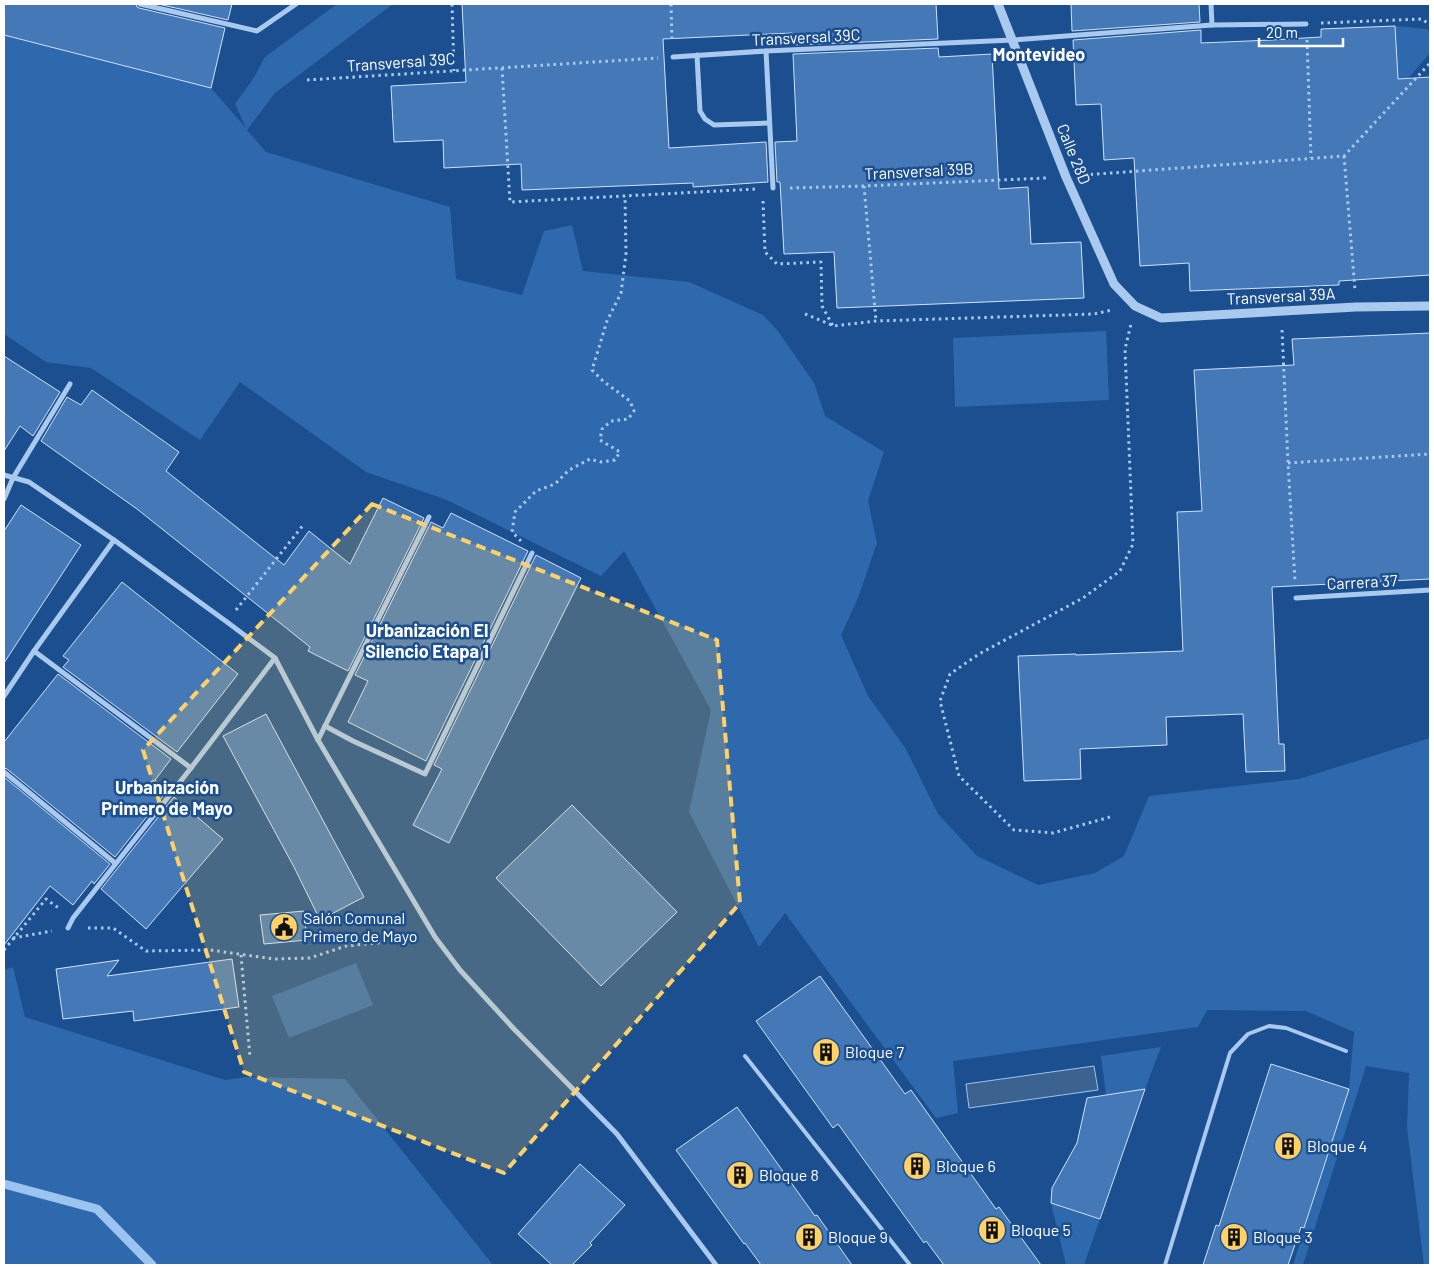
<svg xmlns="http://www.w3.org/2000/svg" width="1434" height="1269" font-family="Barlow,sans-serif">
<style>
.green{fill:#2e69ad}
.water{fill:#3c6290;stroke:#9cc4f0}
.lines{fill:none;stroke-linecap:round;stroke-linejoin:round}
.stream{stroke:#9cc4f0;stroke-width:9}
.building{fill:#4478b7;stroke:#cfe3fa}
.path{stroke:#a9c9ee;stroke-width:3;stroke-dasharray:2.5 4;stroke-linecap:butt}
.service{stroke:#a9c9ee;stroke-width:4}
.minor{stroke:#a9c9ee;stroke-width:5}
.tertiary{stroke:#a9c9ee;stroke-width:9}
.marked{fill:#ffd166;fill-opacity:0.2;stroke:#ffd166;stroke-width:4;stroke-dasharray:10 6;stroke-linejoin:round}
.labels{text-anchor:middle;stroke-width:5;stroke-linejoin:round;paint-order:stroke}
.street-label{font-size:16px;fill:#fff;stroke:#1b4f8f}
.poi-label{font-size:16px;fill:#fff;stroke:#1b4f8f;text-anchor:start}
.neighbourhood-label{font-size:18px;font-weight:bold;fill:#fff;stroke:#1b4f8f}
</style>
<rect width="100%" height="100%" fill="#1b4f8f"/>
<!-- green -->
<g class="green">
<polygon points="337,4 393,4 275,93 247,130 266,152 450,207 456,279 522,295 544,231 572,225 583,271 689,282 763,315 778,331 814,383 825,416 884,452 868,501 877,543 858,598 841,635 868,696 906,749 938,814 977,856 1038,885 1095,873 1124,856 1149,796 1299,779 1430,738 1430,1265 1424,1265 1407,1128 1409,1073 1366,1066 1303,1265 1293,1265 1349,1089 1354,1032 1306,1011 1207,1010 1198,1027 953,1061 958,1113 936,1118 785,913 759,947 689,812 711,710 624,551 601,576 447,500 366,472 240,382 200,440 91,368 46,362 4,334 4,35 211,88 246,128 235,104 253,79 265,57"/>
<polygon points="1395,26 1427,29 1430,32 1430,53 1405,82 1398,82"/>
<polygon points="1106,331 1109,400 955,407 953,338"/>
<polygon points="356,963 373,1005 289,1038 272,996"/>
<polygon points="13,967 25,1017 225,1080 246,1077 345,1079 493,1265 4,1265 4,970"/>
<polygon points="1161,1047 1145,1089 1106,1095 1101,1056"/>
<polygon points="1051,1203 1100,1219 1084,1265 1066,1265"/>
</g>
<!-- water -->
<polygon class="water" points="1094,1066 1098,1090 969,1108 966,1084"/>
<g class="lines">
<!-- stream -->
<polyline class="stream" points="4,1184 97,1209 152,1265"/>
</g>
<!-- building -->
<g class="building">
<polygon points="4,4 136,4 137,7 139,8 225,28 211,88 4,35"/>
<polygon points="158,4 232,4 228,20"/>
<polygon points="462,4 936,4 938,39 793,45 792,33 663,39 669,148 766,142 768,182 693,187 693,183 522,190 521,164 444,168 443,140 394,142 391,86 466,82"/>
<polygon points="1071,4 1199,4 1200,22 1072,31"/>
<polygon points="1395,26 1398,79 1430,77 1430,275 1339,281 1339,285 1190,291 1189,263 1140,266 1134,158 1104,160 1101,104 1076,105 1073,40 1201,30 1201,43 1271,40 1321,37 1321,29"/>
<polygon points="938,48 939,57 992,54 999,189 1028,187 1031,244 1081,242 1084,298 837,308 834,252 784,254 780,182 777,182 775,142 797,141 793,54"/>
<polygon points="1430,333 1430,579 1272,587 1279,744 1284,744 1285,771 1246,772 1243,714 1166,717 1167,745 1080,749 1081,779 1024,781 1018,656 1076,654 1076,655 1183,651 1177,512 1202,511 1194,370 1294,365 1292,339"/>
<polygon points="4,356 60,392 33,436 20,426 4,451"/>
<polygon points="92,390 179,452 166,471 284,565 309,531 350,564 383,498 424,518 348,671 308,651 310,647 137,509 41,441 67,397 81,405"/>
<polygon points="21,505 81,545 4,663 4,531"/>
<polygon points="451,513 528,551 426,761 348,722 368,681 355,675 431,522 443,528"/>
<polygon points="536,555 581,578 449,843 413,825 442,769 434,765"/>
<polygon points="122,582 238,674 177,752 63,667 69,660 63,656"/>
<polygon points="58,674 171,759 155,780 167,791 115,857 7,769 4,768 4,742"/>
<polygon points="266,714 364,897 320,920 294,867 223,736"/>
<polygon points="4,777 110,864 94,884 92,881 73,905 50,886 4,945"/>
<polygon points="174,797 223,839 146,929 101,889"/>
<polygon points="572,805 677,912 601,986 496,878"/>
<polygon points="304,911 307,940 264,944 260,915"/>
<polygon points="232,959 239,1007 134,1021 133,1011 63,1019 56,969 119,960 107,976"/>
<polygon points="820,976 905,1094 911,1090 996,1209 999,1207 1041,1265 944,1265 926,1241 924,1243 838,1124 833,1128 756,1021"/>
<polygon points="1271,1064 1349,1089 1304,1228 1301,1227 1288,1265 1203,1265 1216,1225 1219,1226"/>
<polygon points="1145,1089 1100,1219 1051,1203 1052,1188 1077,1143 1087,1098"/>
<polygon points="737,1107 815,1216 817,1215 852,1265 761,1265 745,1243 744,1244 676,1150"/>
<polygon points="580,1164 625,1205 590,1243 592,1245 572,1265 552,1265 518,1234"/>
</g>
<g class="lines">
<!-- path -->
<g class="path">
<polyline points="452,4 454,71"/>
<polyline points="671,4 672,41"/>
<polyline points="1321,23 1422,19 1430,25"/>
<polyline points="1307,40 1311,158"/>
<polyline points="502,68 510,202 756,189"/>
<polyline points="307,80 658,58"/>
<polyline points="1344,156 1355,290"/>
<polyline points="1084,175 1344,156 1430,63"/>
<polyline points="864,186 876,321"/>
<polyline points="790,188 864,186 1046,178"/>
<polyline points="763,201 765,252 777,264 821,262 822,306 833,326"/>
<polyline points="805,314 834,326 876,321 1094,314 1112,310"/>
<polyline points="1282,330 1288,463 1295,581"/>
<polyline points="1288,463 1430,454"/>
<polyline points="521,541 512,532 515,512 536,491 555,484 569,470 590,459 601,462 615,460 620,452 600,440 602,429 611,421 628,419 634,411 630,401 603,381 592,370 607,321 621,293 626,254 625,196"/>
<polyline points="236,610 304,524"/>
<polyline points="1110,817 1053,833 1014,830 959,776 940,701 950,674 979,654 1083,598 1120,571 1133,544 1125,349 1131,324"/>
<polyline points="88,928 113,928 146,951 210,950 274,959 310,958 346,946 416,939"/>
<polyline points="13,938 52,931"/>
<polyline points="4,950 46,899 60,909"/>
<polyline points="241,955 250,1057"/>
</g>
<!-- service -->
<g class="service">
<polyline points="745,1056 910,1265"/>
<polyline points="1165,1265 1230,1053 1248,1034 1269,1026 1286,1028 1346,1051"/>
</g>
<!-- minor -->
<g class="minor">
<polyline points="140,4 257,31 296,4"/>
<polyline points="1211,4 1212,25"/>
<polyline points="766,51 773,188"/>
<polyline points="697,55 700,111 705,119 714,125 769,123"/>
<polyline points="673,57 766,51 1013,40 1212,25 1306,24"/>
<polyline points="4,475 29,482 114,540 227,622 275,658 318,740 435,937 460,970 514,1029 617,1134 716,1265"/>
<polyline points="4,499 13,478 70,384"/>
<polyline points="1296,598 1430,590"/>
<polyline points="34,651 191,768"/>
<polyline points="4,696 34,651 114,540"/>
<polyline points="325,726 353,741 425,774 532,553"/>
<polyline points="318,740 429,517"/>
<polyline points="4,772 115,863"/>
<polyline points="68,928 73,918 191,768 275,658"/>
</g>
<!-- tertiary -->
<polyline class="tertiary" points="998,4 1066,177 1114,284 1135,306 1161,318 1356,307 1430,306"/>
</g>
<!-- marked area -->
<path class="marked" d="M372,504L717,640L740,903L504,1173L244,1072L143,750Z"/>
<!-- icons -->
<defs>
<g id="civic-disc" transform="scale(1.4375)"><circle r="9.5" fill="#ffd166" stroke="#1b4f8f"/><path d="M-.6-6.5H3V-4.5H.6V-3L4-1V1h2V6H-6V1h2V-1L-.6-3ZM-1.2 2.5V6h2.4V2.5Z" fill="#111"/></g>
<g id="building-disc" transform="scale(1.4375)"><circle r="9.5" fill="#ffd166" stroke="#1b4f8f"/><path d="M-4-6H4V6H1V3H-1V6H-4ZM-2.5-4.3h1.7v1.8h-1.7ZM.8-4.3h1.7v1.8H.8ZM-2.5-1h1.7V.8h-1.7ZM.8-1h1.7V.8H.8Z" fill="#111"/></g>
</defs>
<g fill-rule="evenodd">
<use href="#civic-disc" x="284" y="927"/>
<use href="#building-disc" x="826" y="1052"/>
<use href="#building-disc" x="1288" y="1146"/>
<use href="#building-disc" x="917" y="1166"/>
<use href="#building-disc" x="740" y="1175"/>
<use href="#building-disc" x="992" y="1230"/>
<use href="#building-disc" x="809" y="1237"/>
<use href="#building-disc" x="1234" y="1237"/>
</g>
<g class="labels">
<!-- street labels -->
<g class="street-label">
<text transform="translate(806 37) rotate(-3)" y="6">Transversal 39C</text>
<text transform="translate(401 62) rotate(-4)" y="6">Transversal 39C</text>
<text transform="translate(1074 154) rotate(68)" y="6">Calle 28D</text>
<text transform="translate(919 171) rotate(-3)" y="6">Transversal 39B</text>
<text transform="translate(1281 296) rotate(-3)" y="6">Transversal 39A</text>
<text transform="translate(1362 582) rotate(-3)" y="6">Carrera 37</text>
</g>
<!-- poi labels -->
<g class="poi-label">
<text x="303" y="924">Salón Comunal<tspan x="303" dy="18">Primero de Mayo</tspan></text>
<text x="845" y="1058">Bloque 7</text>
<text x="1307" y="1152">Bloque 4</text>
<text x="936" y="1172">Bloque 6</text>
<text x="759" y="1181">Bloque 8</text>
<text x="1011" y="1236">Bloque 5</text>
<text x="828" y="1243">Bloque 9</text>
<text x="1253" y="1243">Bloque 3</text>
</g>
<!-- neighbourhood labels -->
<g class="neighbourhood-label">
<text x="1039" y="61">Montevideo</text>
<text x="427" y="637">Urbanización El<tspan x="427" dy="21">Silencio Etapa 1</tspan></text>
<text x="167" y="794">Urbanización<tspan x="167" dy="21">Primero de Mayo</tspan></text>
</g>
</g>
<!-- border -->
<rect width="1434" height="1269" fill="none" stroke="#ffffff" stroke-width="10"/>
<!-- scale -->
<path d="M1259 38v8h84v-8" fill="none" stroke="#ffffff" stroke-width="2.5"/>
<text x="1266" y="38" font-size="15" fill="#ffffff" stroke="#1b4f8f" stroke-width="4" paint-order="stroke">20 m</text>
</svg>
